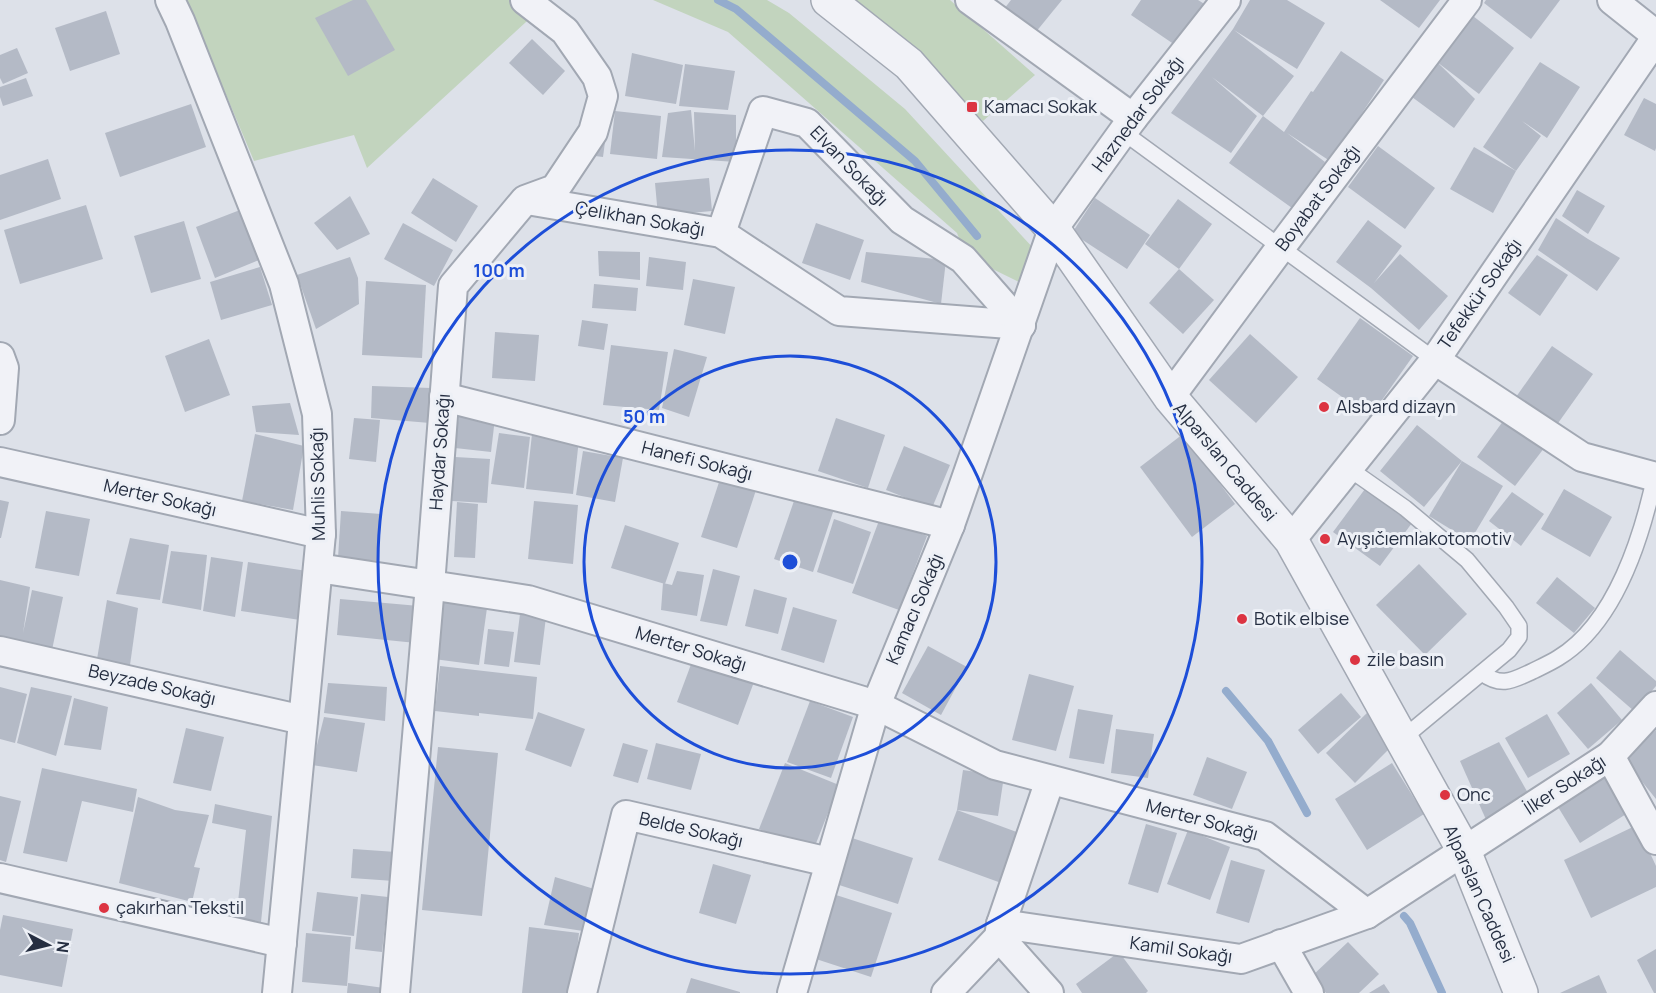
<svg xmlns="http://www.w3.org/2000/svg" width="1656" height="993" font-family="Manrope,sans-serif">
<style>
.green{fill:#c2d4be}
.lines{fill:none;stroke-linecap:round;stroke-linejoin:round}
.stream{stroke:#94accd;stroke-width:8}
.building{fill:#b4bac6}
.service-casing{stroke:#a2a8b3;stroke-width:18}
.minor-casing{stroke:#a2a8b3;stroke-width:32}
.tertiary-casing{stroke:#a2a8b3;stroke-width:36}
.service{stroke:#f1f2f7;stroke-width:15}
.minor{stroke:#f1f2f7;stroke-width:28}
.tertiary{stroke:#f1f2f7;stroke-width:33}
.ring{fill:none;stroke:#1d4ed8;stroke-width:3}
.poi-dot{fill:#dc3442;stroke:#edf0f6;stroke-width:2}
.labels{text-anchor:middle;stroke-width:6;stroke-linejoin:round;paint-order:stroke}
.poi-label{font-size:18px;fill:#252e41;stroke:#edf0f6;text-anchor:start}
.street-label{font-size:18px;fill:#252e41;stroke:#edf0f6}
.centre{fill:#1d4ed8;stroke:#edf0f6;stroke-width:3}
.ring-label{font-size:18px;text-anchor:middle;font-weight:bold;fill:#1d4ed8;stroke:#edf0f6;stroke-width:6;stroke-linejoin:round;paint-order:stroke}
</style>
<rect width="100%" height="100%" fill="#dde1e9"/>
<!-- green -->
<g class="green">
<polygon points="186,0 550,0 367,168 354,135 254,161"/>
<polygon points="653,0 767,0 789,13 905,109 1035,250 1019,282 966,256 957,233 728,32"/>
<polygon points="834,0 950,0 1035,75 983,121 936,78"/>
</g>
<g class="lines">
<!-- stream -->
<g class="stream">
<polyline points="718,0 736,9 915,161 977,236"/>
<polyline points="1226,691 1268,741 1307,813"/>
<polyline points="1404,916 1410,923 1442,993"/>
</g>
</g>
<!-- building -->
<g class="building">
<polygon points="353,0 366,0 395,50 348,76 315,18"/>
<polygon points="1011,0 1062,0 1031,38 1001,13"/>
<polygon points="1141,0 1198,0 1206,5 1178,47 1131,15"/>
<polygon points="1250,0 1287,0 1325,23 1297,69 1234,30 1294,76 1263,116 1212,77 1257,116 1231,153 1171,113 1233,29"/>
<polygon points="1380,0 1440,0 1419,28"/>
<polygon points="1486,0 1560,0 1531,39 1484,3"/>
<polygon points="106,11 120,54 70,71 55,28"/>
<polygon points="1473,16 1514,48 1479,94 1437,62"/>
<polygon points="532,39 565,71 543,95 509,63"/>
<polygon points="17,48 28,73 3,84 0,78 0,55"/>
<polygon points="1341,51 1384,80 1330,161 1287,133 1325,162 1292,208 1229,163 1263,116 1284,132 1311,91 1313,92"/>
<polygon points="632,53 683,65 676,104 625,96"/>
<polygon points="1437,62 1475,99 1454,128 1412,97"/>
<polygon points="1540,62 1580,87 1547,138 1522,121 1541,136 1516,171 1483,147"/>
<polygon points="685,64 735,71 728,110 679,106"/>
<polygon points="26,78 33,96 3,106 0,97 0,87"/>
<polygon points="1644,98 1656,104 1656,148 1655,151 1624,135"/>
<polygon points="191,104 206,147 120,177 105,133"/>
<polygon points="691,110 695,151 694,112 736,115 736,162 662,157 668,113"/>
<polygon points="615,111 661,116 657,159 610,154"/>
<polygon points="589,141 605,142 603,157 587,155"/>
<polygon points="1378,146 1435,188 1405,229 1348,187"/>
<polygon points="1474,147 1516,171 1493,213 1450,189"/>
<polygon points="48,159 61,199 0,220 0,175"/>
<polygon points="433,178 478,206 456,242 411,213"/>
<polygon points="709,178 712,211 658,216 655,183"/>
<polygon points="1577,190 1605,206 1588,234 1562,216"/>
<polygon points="350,196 370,234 337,250 314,223"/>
<polygon points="1095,198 1150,235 1127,269 1072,233"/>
<polygon points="1178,199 1212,224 1179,269 1145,244"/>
<polygon points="86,205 103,259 20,284 4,230"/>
<polygon points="240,210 259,260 215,278 196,227"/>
<polygon points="1556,218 1588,239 1620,258 1597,291 1538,250"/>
<polygon points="1368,220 1402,246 1374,283 1400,254 1448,296 1419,330 1371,288 1336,262"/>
<polygon points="184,221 201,279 151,293 134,236"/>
<polygon points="403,223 453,250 434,286 384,259"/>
<polygon points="816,223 864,240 850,280 802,263"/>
<polygon points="598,251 640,252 640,280 599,276"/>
<polygon points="866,252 946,260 941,304 861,282"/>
<polygon points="1537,255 1568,275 1540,316 1508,293"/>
<polygon points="350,257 358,278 359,304 316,329 297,275"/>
<polygon points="649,257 686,262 683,290 646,286"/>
<polygon points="260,267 272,305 221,320 210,282"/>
<polygon points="1179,269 1214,300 1183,334 1149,303"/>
<polygon points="693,279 735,287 725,334 684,325"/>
<polygon points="366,281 426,285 422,358 362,355"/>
<polygon points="594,284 638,288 636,311 592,308"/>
<polygon points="1360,318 1413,356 1370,417 1317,379"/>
<polygon points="582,320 608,324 604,350 578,346"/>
<polygon points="495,332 539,335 535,381 492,378"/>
<polygon points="1250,334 1298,377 1256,423 1209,380"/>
<polygon points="209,339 230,395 185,412 165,356"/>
<polygon points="611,345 668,352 659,410 603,405"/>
<polygon points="1552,346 1593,374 1556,426 1516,397"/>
<polygon points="674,349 707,357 689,417 662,408"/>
<polygon points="372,386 431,388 430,423 371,418"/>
<polygon points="290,403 299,435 256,432 252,406"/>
<polygon points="1509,413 1548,443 1515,486 1477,457"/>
<polygon points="459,414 495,418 491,452 455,448"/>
<polygon points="354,418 380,420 376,462 349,459"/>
<polygon points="836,418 885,435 868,488 818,471"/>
<polygon points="1417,425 1462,461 1424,507 1380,471"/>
<polygon points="499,433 530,437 524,488 491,484"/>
<polygon points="255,434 304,446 293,510 242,501"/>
<polygon points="532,434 579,439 573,494 526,489"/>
<polygon points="1183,434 1235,504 1192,537 1140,467"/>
<polygon points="904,446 950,465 932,508 886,490"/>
<polygon points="583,451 623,458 615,502 576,495"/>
<polygon points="455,457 490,459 487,503 452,501"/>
<polygon points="1462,461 1503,486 1470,541 1429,516"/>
<polygon points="721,476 757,487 737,548 701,537"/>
<polygon points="1365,489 1412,523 1380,566 1333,532"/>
<polygon points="1564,489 1612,517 1590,557 1541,529"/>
<polygon points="1512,492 1544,514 1521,546 1489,521"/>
<polygon points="796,495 834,509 813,572 774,559"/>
<polygon points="0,500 9,502 1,538 0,538"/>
<polygon points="534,501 578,505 573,564 528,559"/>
<polygon points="457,502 478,504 475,558 454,557"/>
<polygon points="46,511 90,519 79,576 35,568"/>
<polygon points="341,511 381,514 378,561 338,558"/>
<polygon points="880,518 927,536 899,610 852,593"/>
<polygon points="834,519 871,532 853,584 817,572"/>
<polygon points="625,525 679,543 665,584 611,568"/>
<polygon points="130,538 169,545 160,600 116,594"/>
<polygon points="171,551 207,555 201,610 162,603"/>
<polygon points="211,557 243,562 235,617 203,611"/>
<polygon points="248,562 307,571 300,620 241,611"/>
<polygon points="1419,564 1467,614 1425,655 1376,605"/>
<polygon points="713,569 740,576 727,626 700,621"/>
<polygon points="677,571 704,575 697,616 661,610 663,583 672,585"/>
<polygon points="1557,577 1595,608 1574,633 1536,603"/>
<polygon points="0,580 30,587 23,633 32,590 63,597 52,650 0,640"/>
<polygon points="754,589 787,598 778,634 745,626"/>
<polygon points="340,599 419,606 416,643 337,635"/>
<polygon points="107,600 138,608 130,665 97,659"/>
<polygon points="441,602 487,608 479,665 434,659"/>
<polygon points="793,607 837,620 824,663 781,650"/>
<polygon points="520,614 546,617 540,665 514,662"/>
<polygon points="488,629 514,632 509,667 484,664"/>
<polygon points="928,646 967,667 941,715 902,693"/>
<polygon points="1620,650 1656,681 1656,686 1634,711 1596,678"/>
<polygon points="693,659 754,682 738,725 677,702"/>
<polygon points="440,666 537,677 533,719 479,713 479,716 435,711"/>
<polygon points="1029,674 1074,686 1056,751 1012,740"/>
<polygon points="328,683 387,687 385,721 324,713"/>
<polygon points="1591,683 1622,720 1588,749 1557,713"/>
<polygon points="0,687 27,694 15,743 0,739"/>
<polygon points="31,687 72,696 56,756 17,743"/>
<polygon points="1341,693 1361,717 1318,754 1298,730"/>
<polygon points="74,698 108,707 101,750 64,745"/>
<polygon points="810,701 853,717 831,778 787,762"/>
<polygon points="1078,709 1113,715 1104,764 1069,758"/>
<polygon points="1370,710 1399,739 1355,783 1326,753"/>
<polygon points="538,712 585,729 571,767 525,750"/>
<polygon points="1547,714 1570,754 1528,778 1505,738"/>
<polygon points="324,717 365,723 357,772 312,765"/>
<polygon points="186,728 224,737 211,791 173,783"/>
<polygon points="1116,729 1154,734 1148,778 1111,773"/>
<polygon points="1656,730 1656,799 1623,758"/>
<polygon points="1499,742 1532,800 1488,824 1460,761"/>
<polygon points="623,743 648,750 638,783 613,776"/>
<polygon points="656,743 701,754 691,790 647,779"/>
<polygon points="438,747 498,753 482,916 422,910"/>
<polygon points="1207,757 1247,772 1232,809 1193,795"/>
<polygon points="785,763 839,785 813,851 759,829"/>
<polygon points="1392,763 1424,814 1367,850 1335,799"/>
<polygon points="42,768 137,789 133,812 82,801 67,862 23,853"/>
<polygon points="963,770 1004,776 998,816 957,810"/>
<polygon points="1607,770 1631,811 1580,843 1555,802"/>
<polygon points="0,796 21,801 6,862 0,860"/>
<polygon points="138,797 175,810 209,815 194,867 200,868 192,902 119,883"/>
<polygon points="215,804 272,816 261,922 236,920 246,830 212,823"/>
<polygon points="957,810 1022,834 1004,884 938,860"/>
<polygon points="1146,824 1177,833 1158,893 1128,884"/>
<polygon points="1637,825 1656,866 1656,887 1591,918 1564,860"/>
<polygon points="1188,830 1230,847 1210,900 1167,884"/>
<polygon points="852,838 913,858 898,904 836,884"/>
<polygon points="353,849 396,852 394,881 351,878"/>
<polygon points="1231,860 1265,870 1249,923 1216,913"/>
<polygon points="713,864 751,875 736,924 699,913"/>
<polygon points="555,877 604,892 583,931 544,925"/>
<polygon points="317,892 358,897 354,936 312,931"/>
<polygon points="361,894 388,897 382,952 355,949"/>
<polygon points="833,894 892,913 871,977 813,958"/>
<polygon points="3,915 73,929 62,987 0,975 0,930"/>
<polygon points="529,927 579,933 572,993 522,993"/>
<polygon points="306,933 351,937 347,986 302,982"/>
<polygon points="1348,942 1379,974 1359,993 1326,993 1311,977"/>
<polygon points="1656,949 1656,993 1654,993 1637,960"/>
<polygon points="1119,952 1148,991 1146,993 1082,993 1076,984"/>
<polygon points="1599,975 1607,993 1560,993"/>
<polygon points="691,978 740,992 740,993 686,993"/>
<polygon points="348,983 384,988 384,993 347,993"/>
<polygon points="1384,984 1390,993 1369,993"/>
</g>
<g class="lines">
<!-- service casing -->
<g class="service-casing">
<g id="service">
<polyline points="1123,132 1435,360"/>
<polyline points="1348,468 1405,508 1467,560 1506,607 1519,626 1519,637 1509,650 1402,739"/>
<path d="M1482,673C1502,688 1513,680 1533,671C1541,667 1550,663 1558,658C1616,623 1643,534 1656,471"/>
</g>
</g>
<!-- minor casing -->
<g class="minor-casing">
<g id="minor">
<polyline points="170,0 180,21 284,284 317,414 321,534 277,993"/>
<polyline points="970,0 1133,118"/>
<polyline points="1612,0 1656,35"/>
<polyline points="527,200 721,233 839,311 1021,325"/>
<polyline points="721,233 763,111 807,123 902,220 963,259 1021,325"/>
<polyline points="0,357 4,368 0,420"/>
<polyline points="1435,360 1582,457 1656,477"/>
<polyline points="444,397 950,525"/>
<polyline points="1170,397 1281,247 1467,0"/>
<polyline points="0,462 321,534"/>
<polyline points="1291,540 1435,360 1656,38"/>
<polyline points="318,568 528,600 876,705 995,765 1265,836 1367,914"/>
<polyline points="0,651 303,720"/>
<polyline points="1610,756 1656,840"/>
<polyline points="0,878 282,943"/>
<polyline points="1001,924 1050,780"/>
<polyline points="999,937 1049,993"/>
<polyline points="1281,944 1309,993"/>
<polyline points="395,993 430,585 453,286 525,200 555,189 593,132 603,96 597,77 565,31 525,0"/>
<polyline points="582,993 626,815 829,862"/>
<polyline points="792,993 876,705 950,525 1053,229 1133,118 1226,0"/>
<polyline points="946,993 999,937 1001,924 1241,959 1367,914 1610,756 1656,706"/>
</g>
</g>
<!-- tertiary casing -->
<g class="tertiary-casing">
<polyline id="tertiary" points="828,0 909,64 1053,229 1170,397 1291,540 1464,851 1521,993"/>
</g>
<!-- service -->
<use href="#service" class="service"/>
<!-- minor -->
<use href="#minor" class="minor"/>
<!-- tertiary -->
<use href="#tertiary" class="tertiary"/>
</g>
<!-- distance rings -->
<g class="ring">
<circle cx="790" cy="562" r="206"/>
<circle cx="790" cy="562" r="412"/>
</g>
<!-- markers -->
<g class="poi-dot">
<rect x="966" y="101" width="12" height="12" rx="3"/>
<circle cx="1324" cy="407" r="6"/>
<circle cx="1325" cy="539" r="6"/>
<circle cx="1242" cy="619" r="6"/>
<circle cx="1355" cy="660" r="6"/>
<circle cx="1445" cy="795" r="6"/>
<circle cx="104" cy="908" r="6"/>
</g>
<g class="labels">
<!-- poi labels -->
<g class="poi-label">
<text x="984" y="113">Kamacı Sokak</text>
<text x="1336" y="413">Alsbard dizayn</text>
<text x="1337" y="545">Ayışıčıemlakotomotiv</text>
<text x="1254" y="625">Botik elbise</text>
<text x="1367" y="666">zile basın</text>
<text x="1457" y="801">Onc</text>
<text x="116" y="914">çakırhan Tekstil</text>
</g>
<!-- street labels -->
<g class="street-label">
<text transform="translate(1138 114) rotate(-53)" y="6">Haznedar Sokağı</text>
<text transform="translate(849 166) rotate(46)" y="6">Elvan Sokağı</text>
<text transform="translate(1318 198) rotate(-53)" y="6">Boyabat Sokağı</text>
<text transform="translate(640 219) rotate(10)" y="6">Çelikhan Sokağı</text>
<text transform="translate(1480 294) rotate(-55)" y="6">Tefekkür Sokağı</text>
<text transform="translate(440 452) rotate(-86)" y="6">Haydar Sokağı</text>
<text transform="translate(697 461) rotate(14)" y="6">Hanefi Sokağı</text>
<text transform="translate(1225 462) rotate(50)" y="6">Alparslan Caddesi</text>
<text transform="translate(318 484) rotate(-91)" y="6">Muhlis Sokağı</text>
<text transform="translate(160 498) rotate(13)" y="6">Merter Sokağı</text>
<text transform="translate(915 609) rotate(-67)" y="6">Kamacı Sokağı</text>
<text transform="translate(691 649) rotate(17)" y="6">Merter Sokağı</text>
<text transform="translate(152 685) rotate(13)" y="6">Beyzade Sokağı</text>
<text transform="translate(1565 785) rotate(-33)" y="6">İlker Sokağı</text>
<text transform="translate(1202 820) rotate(15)" y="6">Merter Sokağı</text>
<text transform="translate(691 830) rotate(13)" y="6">Belde Sokağı</text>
<text transform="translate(1479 894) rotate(66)" y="6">Alparslan Caddesi</text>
<text transform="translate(1181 950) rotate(8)" y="6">Kamil Sokağı</text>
</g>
</g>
<circle cx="790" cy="562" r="9" class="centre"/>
<g class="ring-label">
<text x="499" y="277">100 m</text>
<text x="644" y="423">50 m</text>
</g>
<!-- north arrow -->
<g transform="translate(48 945) rotate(97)" stroke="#edf0f6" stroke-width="4.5" paint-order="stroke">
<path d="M0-4.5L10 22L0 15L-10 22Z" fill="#252e41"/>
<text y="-9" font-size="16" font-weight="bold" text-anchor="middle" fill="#252e41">N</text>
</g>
</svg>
